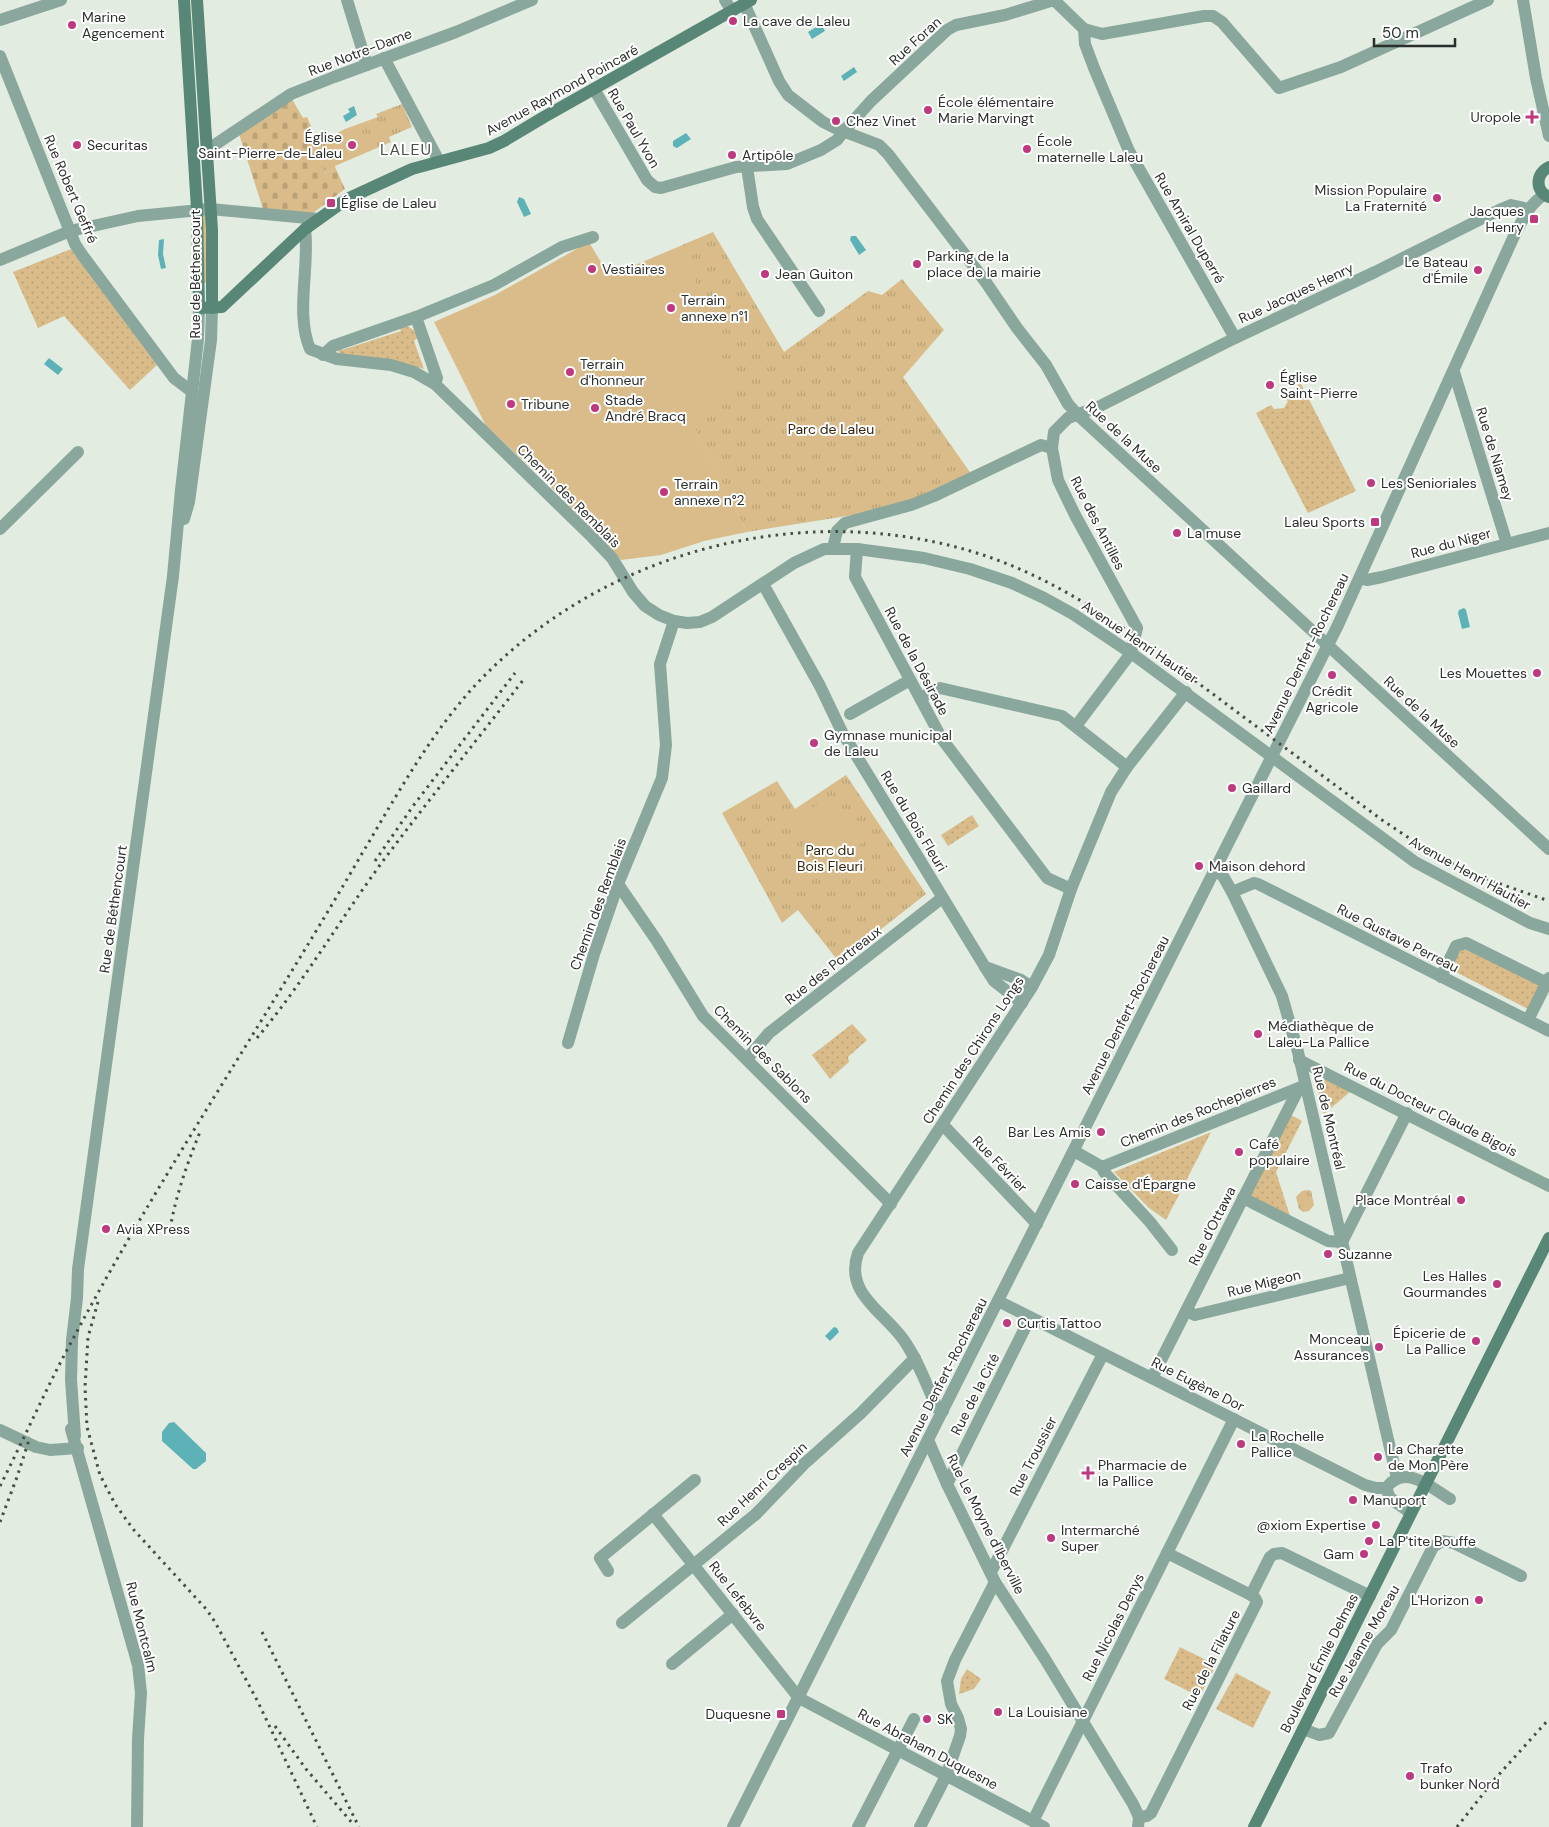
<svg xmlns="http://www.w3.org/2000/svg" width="1549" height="1827" font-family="'DM Sans',sans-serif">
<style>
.grass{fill:url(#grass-dots)}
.cemetery{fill:url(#cemetery-stones)}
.park{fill:url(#park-tufts)}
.pitch{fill:#d9bc89}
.water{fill:#5db2b7}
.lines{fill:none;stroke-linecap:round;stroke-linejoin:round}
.minor{stroke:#89a79c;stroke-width:12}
.tertiary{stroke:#89a79c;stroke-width:12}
.secondary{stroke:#588777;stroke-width:12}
.rail{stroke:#474c47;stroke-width:3;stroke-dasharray:2.5 5;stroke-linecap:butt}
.poi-dot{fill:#be397e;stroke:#fff;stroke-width:2}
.labels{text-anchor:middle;stroke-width:4;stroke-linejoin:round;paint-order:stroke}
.poi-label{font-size:14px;fill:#2b2f2b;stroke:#fff;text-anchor:start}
.street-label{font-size:14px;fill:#2b2f2b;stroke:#fff}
.park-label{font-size:14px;fill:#34270d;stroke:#fff}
.quarter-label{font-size:16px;letter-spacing:1px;fill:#474f46;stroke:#fff}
</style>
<defs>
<pattern id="grass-dots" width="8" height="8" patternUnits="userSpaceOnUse" patternTransform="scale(1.25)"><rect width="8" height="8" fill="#d9bc89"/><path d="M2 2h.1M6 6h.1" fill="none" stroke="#baa276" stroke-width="1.8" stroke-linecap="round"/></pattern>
<pattern id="cemetery-stones" width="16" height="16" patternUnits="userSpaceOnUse" patternTransform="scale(1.25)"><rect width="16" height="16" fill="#d9bc89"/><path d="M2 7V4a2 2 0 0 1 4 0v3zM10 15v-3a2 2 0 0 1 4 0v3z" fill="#baa276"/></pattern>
<pattern id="park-tufts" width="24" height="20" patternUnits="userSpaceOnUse" patternTransform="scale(1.25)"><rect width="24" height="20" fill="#d9bc89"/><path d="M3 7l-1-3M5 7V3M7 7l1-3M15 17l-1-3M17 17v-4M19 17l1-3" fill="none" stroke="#baa276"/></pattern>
</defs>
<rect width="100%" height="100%" fill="#e2ece1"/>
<!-- grass -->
<g class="grass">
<polygon points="201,215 208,215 209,283 202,283"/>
<polygon points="71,249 157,365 130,390 64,316 38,328 13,272"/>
<path d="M399,326C409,326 414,328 418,337L414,341L424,369L394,361L340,356L338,350L341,347L342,350L401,331Z"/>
<polygon points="1299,380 1356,491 1308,513 1256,413 1271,405 1274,409 1284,408 1288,401 1286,400 1287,397 1300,391 1297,382"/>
<polygon points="972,815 979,826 948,846 941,835"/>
<polygon points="1462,948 1538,982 1539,986 1528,1009 1450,969"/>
<polygon points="852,1024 867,1040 848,1057 849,1062 830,1079 812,1055"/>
<polygon points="1314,1073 1351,1091 1324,1114"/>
<polygon points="1291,1115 1302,1121 1276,1172 1290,1216 1250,1196"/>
<polygon points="1211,1132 1166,1220 1149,1208 1114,1172"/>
<polygon points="1180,1647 1208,1661 1218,1661 1197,1701 1192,1693 1164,1679"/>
<polygon points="967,1669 981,1679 974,1689 959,1694 961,1679"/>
<polygon points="1236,1673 1271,1692 1253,1728 1216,1709"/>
</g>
<!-- cemetery -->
<polygon class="cemetery" points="292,99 303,118 307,117 318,143 316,145 325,173 336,169 345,189 313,213 264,212 239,134"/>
<!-- park -->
<g class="park">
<polygon points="402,104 412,127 389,137 391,142 335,166 336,169 325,173 316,145 345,129 378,117 376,114"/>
<polygon points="713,232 784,352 868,291 882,295 902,279 944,330 903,377 972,475 913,502 853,515 747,532 690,419 683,245 609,276"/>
<polygon points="846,775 926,894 839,962 798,910 782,923 722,813 777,781 795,809"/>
<polygon points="1308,1190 1311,1191 1314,1205 1309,1211 1303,1212 1299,1209 1296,1197 1302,1191"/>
</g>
<!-- pitch -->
<g class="pitch">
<polygon points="589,242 609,276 683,245 737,397 691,420 747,532 704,541 661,555 621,560 546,482 486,426 434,322 495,295"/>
<polygon points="831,795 846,818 811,842 795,819"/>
<polygon points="852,822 865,841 829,866 816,848"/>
</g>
<!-- water -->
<g class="water">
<polygon points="821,24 825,31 812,39 808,32"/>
<polygon points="854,67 857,72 844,81 841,76"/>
<polygon points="354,106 357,115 346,122 343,116 350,112 348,109"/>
<polygon points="686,133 691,139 677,148 673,146 673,141"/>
<polygon points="519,197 524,199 531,214 524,217 517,202"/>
<polygon points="851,236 856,236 866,250 859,255 850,240"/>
<polygon points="164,239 163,254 166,268 161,269 158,255 159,240"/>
<polygon points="49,358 63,369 58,375 44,364"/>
<polygon points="1464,608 1466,610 1470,627 1462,629 1458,613 1459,610"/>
<polygon points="834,1327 837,1328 839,1332 830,1341 825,1336"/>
<polygon points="174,1422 206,1453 206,1461 196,1469 193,1469 162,1441 162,1432 169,1423"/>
</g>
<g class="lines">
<!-- minor -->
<g class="minor">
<polyline points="347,0 367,65"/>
<polyline points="725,0 731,10"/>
<polyline points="1054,0 1084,29 1085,44 1094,68 1129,151 1235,338"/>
<polyline points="1523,0 1536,78 1549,136"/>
<polyline points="744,3 779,81 788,95 823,122 835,128 879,145 888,154 985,281 1017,328 1046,365 1068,404 1079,416 1549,849"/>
<polyline points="0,20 61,0"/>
<polyline points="1084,29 1102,34 1204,16 1213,16 1222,22 1279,88 1341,67 1488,0"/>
<polyline points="0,56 75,244 83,256 174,378 191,391"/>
<polyline points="384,58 439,161"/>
<polyline points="594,89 647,180 655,187 661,188 736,167 787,164 821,150 837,140 844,131 871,101 947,30 956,25 1005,15 1054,0"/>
<polyline points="207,150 291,94 334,77 456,32 532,0"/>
<polyline points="747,167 753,207 757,219 819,311"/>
<polyline points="0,260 70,231 138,216 210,209 318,219"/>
<polyline points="416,317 437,378 435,384"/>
<polyline points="323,355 333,346 416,317 494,285 562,247 593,237"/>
<polyline points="1454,372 1507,544"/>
<polyline points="0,529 78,452"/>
<polyline points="833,548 837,531 845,523 911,505 934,496 1041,445 1052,448"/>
<polyline points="857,549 855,577 942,739 1047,878 1071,889"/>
<polyline points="1360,578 1367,580 1382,577 1549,533"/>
<polyline points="763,584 820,686 842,732 985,967 1021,980 1032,987"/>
<polyline points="920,698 940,688 1062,716 1127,767"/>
<polyline points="850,714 910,680"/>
<polyline points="1076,726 1131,653 1137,628 1075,515 1058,480 1052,448 1054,432 1068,418 1098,407 1235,338 1375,272 1499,210 1511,205 1528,209"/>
<polyline points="1215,870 1223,876 1232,892 1282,996 1298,1052 1397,1478"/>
<polyline points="618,884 657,941 703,1016 891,1204"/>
<polyline points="1232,892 1254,883 1258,884 1549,1031"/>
<polyline points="985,967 994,981 1022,1003"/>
<polyline points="1441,977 1456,946 1466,943 1547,983"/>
<polyline points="1528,1020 1549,978"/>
<polyline points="568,1043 594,954 618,884 662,778 666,745 660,664 674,621"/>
<polyline points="747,1059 769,1033 942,898"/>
<polyline points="1299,1060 1549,1186"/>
<polyline points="943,1125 1037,1224"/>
<polyline points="1074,1151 1102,1167 1104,1172 1150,1222 1172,1250"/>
<polyline points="1102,1167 1301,1087"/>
<polyline points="1243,1198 1328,1241 1342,1242 1407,1113"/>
<polyline points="998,1301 1365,1485 1376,1488 1386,1488"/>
<polyline points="1186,1311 1195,1315 1350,1278"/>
<polyline points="1152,1378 1299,1088"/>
<path d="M943,1411L937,1408C926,1384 918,1360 903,1339C883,1311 844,1293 858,1253L1032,987L1049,955L1071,889L1111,792L1127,767L1186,692"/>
<polyline points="928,1440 947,1484 995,1582 1045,1659 1133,1804 1139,1817 1138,1827"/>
<polyline points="947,1484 1030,1318"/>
<path d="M1411,1513L1390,1498L1386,1488C1405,1463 1430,1487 1450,1499"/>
<polyline points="653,1514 799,1698 1044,1827"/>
<polyline points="608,1571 600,1558 695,1480"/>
<polyline points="991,1572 1103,1354"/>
<polyline points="1251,1595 1270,1557 1274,1554 1282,1553 1370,1596"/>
<polyline points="622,1623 756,1514 804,1464 861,1413 915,1358"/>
<polyline points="672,1664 733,1614"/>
<polyline points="1303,1729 1319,1735 1329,1733 1377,1644 1391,1630 1433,1547 1442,1541 1454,1543 1521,1576"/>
<polyline points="1139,1817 1147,1816 1151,1813 1257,1602 1255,1598 1251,1595 1167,1553"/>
<polyline points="1033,1821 1234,1419"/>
<path d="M733,1827L1338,625L1514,236C1523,220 1528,205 1544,195"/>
<polyline points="858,1827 914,1719"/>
<polyline points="920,1827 946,1776 960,1736 961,1729 958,1718 951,1704 947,1681 955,1660 995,1582"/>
</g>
<!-- tertiary -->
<g class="tertiary">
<path d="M305,229C310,265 295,314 310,349L337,359L391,365L414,372L435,384L592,537L612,558L633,592L645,606L659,615L674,621L687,623L700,622L712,617L794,563L824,549H857L924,558L970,569L1012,583L1044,598L1073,614L1131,653L1415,862L1530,923L1549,929"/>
<polyline points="184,519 189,502 211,340 212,308"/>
<polyline points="71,1429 138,1665 141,1693 138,1739 137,1827"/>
<polyline points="0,1430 36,1447 50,1450 78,1448"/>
<polyline points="75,1436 71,1380 72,1340 77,1298 78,1269 173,576 181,490 198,339 199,308"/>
</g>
<!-- secondary -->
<g class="secondary">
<polyline points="184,0 197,209 199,308 222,307 305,229 347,199 412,169 489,148 504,141 544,117 751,0"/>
<polyline points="197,0 212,230 212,308"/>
<path d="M1549,167C1535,174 1535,191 1549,197"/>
<polyline points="1254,1827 1549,1238"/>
</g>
<!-- rail -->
<g class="rail">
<polyline points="375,861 413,806 515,673"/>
<path d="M257,1038C303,983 338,923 380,865C427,802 476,741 524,679"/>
<path d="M170,1229C176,1195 187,1164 200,1132"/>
<polyline points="98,1302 88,1337 85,1387 87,1427 100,1475 115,1504 133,1529 207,1610 215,1622 258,1702 317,1827"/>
<path d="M0,1486C25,1437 47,1386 74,1337C135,1222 206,1111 274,1000C303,953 332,905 360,857C394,800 426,741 470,691C598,549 809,495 989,557C1043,576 1089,604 1135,636L1382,820L1427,850L1472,874L1549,901"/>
<polyline points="0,1522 17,1477 30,1437"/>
<polyline points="262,1632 359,1827"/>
<polyline points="275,1726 306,1769 353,1824"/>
<polyline points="1457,1827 1494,1780 1549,1719"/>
</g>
</g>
<!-- markers -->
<g class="poi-dot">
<circle cx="733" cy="21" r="5"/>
<circle cx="72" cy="25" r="5"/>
<circle cx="928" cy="110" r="5"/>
<path d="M1529.5 109.5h5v5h5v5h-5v5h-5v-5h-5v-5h5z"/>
<circle cx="836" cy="121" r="5"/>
<circle cx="77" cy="145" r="5"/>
<circle cx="352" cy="145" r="5"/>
<circle cx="1027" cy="149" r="5"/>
<circle cx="732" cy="155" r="5"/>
<circle cx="1437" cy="198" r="5"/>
<rect x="326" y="198" width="10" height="10" rx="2.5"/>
<rect x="1529" y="214" width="10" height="10" rx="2.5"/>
<circle cx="917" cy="264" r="5"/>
<circle cx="592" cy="269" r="5"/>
<circle cx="1478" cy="270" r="5"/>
<circle cx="765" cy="274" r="5"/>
<circle cx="671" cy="308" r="5"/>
<circle cx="570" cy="372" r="5"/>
<circle cx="1270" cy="385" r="5"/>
<circle cx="511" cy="404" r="5"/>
<circle cx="595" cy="408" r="5"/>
<circle cx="1371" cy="483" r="5"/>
<circle cx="664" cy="492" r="5"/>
<rect x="1370" y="517" width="10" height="10" rx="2.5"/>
<circle cx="1177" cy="533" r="5"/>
<circle cx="1537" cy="673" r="5"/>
<circle cx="1332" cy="675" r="5"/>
<circle cx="814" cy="743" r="5"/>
<circle cx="1232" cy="788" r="5"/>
<circle cx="1199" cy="866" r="5"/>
<circle cx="1258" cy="1034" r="5"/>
<circle cx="1101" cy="1132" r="5"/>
<circle cx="1239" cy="1152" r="5"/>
<circle cx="1075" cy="1184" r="5"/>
<circle cx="1461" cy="1200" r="5"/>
<circle cx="106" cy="1229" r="5"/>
<circle cx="1328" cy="1254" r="5"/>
<circle cx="1497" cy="1284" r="5"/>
<circle cx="1007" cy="1323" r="5"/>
<circle cx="1476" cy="1341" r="5"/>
<circle cx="1379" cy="1347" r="5"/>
<circle cx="1241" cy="1444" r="5"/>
<circle cx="1378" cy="1457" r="5"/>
<path d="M1085.5 1465.5h5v5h5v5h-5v5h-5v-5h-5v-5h5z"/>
<circle cx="1353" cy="1500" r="5"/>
<circle cx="1376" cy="1525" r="5"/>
<circle cx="1051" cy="1538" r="5"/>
<circle cx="1369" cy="1541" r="5"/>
<circle cx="1364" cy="1554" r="5"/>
<circle cx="1479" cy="1600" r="5"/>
<circle cx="998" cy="1712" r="5"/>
<rect x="776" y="1709" width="10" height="10" rx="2.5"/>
<circle cx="927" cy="1719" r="5"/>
<circle cx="1410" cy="1776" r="5"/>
</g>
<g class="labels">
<!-- poi labels -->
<g class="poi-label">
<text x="82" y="22">Marine<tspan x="82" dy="16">Agencement</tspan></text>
<text x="743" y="26">La cave de Laleu</text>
<text x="938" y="107">École élémentaire<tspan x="938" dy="16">Marie Marvingt</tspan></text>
<text x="1521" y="122" text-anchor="end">Uropole</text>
<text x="846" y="126">Chez Vinet</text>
<text x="342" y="142" text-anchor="end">Église<tspan x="342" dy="16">Saint-Pierre-de-Laleu</tspan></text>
<text x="1037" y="146">École<tspan x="1037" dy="16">maternelle Laleu</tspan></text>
<text x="87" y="150">Securitas</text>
<text x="742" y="160">Artipôle</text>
<text x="1427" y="195" text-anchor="end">Mission Populaire<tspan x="1427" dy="16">La Fraternité</tspan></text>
<text x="341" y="208">Église de Laleu</text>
<text x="1524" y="216" text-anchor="end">Jacques<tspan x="1524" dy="16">Henry</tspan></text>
<text x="927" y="261">Parking de la<tspan x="927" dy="16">place de la mairie</tspan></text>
<text x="1468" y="267" text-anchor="end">Le Bateau<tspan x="1468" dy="16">d'Émile</tspan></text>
<text x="602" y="274">Vestiaires</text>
<text x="775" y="279">Jean Guiton</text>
<text x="681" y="305">Terrain<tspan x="681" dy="16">annexe n°1</tspan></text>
<text x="580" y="369">Terrain<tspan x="580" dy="16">d'honneur</tspan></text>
<text x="1280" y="382">Église<tspan x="1280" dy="16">Saint-Pierre</tspan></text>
<text x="605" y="405">Stade<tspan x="605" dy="16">André Bracq</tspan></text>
<text x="521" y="409">Tribune</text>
<text x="1381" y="488">Les Senioriales</text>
<text x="674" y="489">Terrain<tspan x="674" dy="16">annexe n°2</tspan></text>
<text x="1365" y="527" text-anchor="end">Laleu Sports</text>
<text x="1187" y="538">La muse</text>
<text x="1527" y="678" text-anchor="end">Les Mouettes</text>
<text x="1332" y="696" text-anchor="middle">Crédit<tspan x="1332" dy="16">Agricole</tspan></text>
<text x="824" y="740">Gymnase municipal<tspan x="824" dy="16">de Laleu</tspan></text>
<text x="1242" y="793">Gaillard</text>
<text x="1209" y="871">Maison dehord</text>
<text x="1268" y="1031">Médiathèque de<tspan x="1268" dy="16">Laleu-La Pallice</tspan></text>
<text x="1091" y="1137" text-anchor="end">Bar Les Amis</text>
<text x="1249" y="1149">Café<tspan x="1249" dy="16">populaire</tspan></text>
<text x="1085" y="1189">Caisse d'Épargne</text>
<text x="1451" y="1205" text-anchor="end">Place Montréal</text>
<text x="116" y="1234">Avia XPress</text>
<text x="1338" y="1259">Suzanne</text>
<text x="1487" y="1281" text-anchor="end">Les Halles<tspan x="1487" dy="16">Gourmandes</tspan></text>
<text x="1017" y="1328">Curtis Tattoo</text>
<text x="1466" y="1338" text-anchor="end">Épicerie de<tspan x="1466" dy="16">La Pallice</tspan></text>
<text x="1369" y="1344" text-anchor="end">Monceau<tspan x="1369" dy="16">Assurances</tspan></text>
<text x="1251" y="1441">La Rochelle<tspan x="1251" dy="16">Pallice</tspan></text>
<text x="1388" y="1454">La Charette<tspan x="1388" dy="16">de Mon Père</tspan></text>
<text x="1098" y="1470">Pharmacie de<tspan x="1098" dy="16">la Pallice</tspan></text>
<text x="1363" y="1505">Manuport</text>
<text x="1366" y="1530" text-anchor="end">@xiom Expertise</text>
<text x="1061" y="1535">Intermarché<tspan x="1061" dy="16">Super</tspan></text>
<text x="1379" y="1546">La P'tite Bouffe</text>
<text x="1354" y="1559" text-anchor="end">Gam</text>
<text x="1469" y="1605" text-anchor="end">L'Horizon</text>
<text x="1008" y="1717">La Louisiane</text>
<text x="771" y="1719" text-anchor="end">Duquesne</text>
<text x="937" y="1724">SK</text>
<text x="1420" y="1773">Trafo<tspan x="1420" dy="16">bunker Nord</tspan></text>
</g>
<!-- street labels -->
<g class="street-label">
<text transform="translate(915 41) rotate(-42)" y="5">Rue Foran</text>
<text transform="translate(360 52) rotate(-21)" y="5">Rue Notre-Dame</text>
<text transform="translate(562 90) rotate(-29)" y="5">Avenue Raymond Poincaré</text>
<text transform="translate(634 128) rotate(60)" y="5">Rue Paul Yvon</text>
<text transform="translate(71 189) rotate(67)" y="5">Rue Robert Geffré</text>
<text transform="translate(1190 228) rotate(60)" y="5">Rue Amiral Duperré</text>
<text transform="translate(195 274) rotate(-90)" y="5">Rue de Béthencourt</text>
<text transform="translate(1296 293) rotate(-25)" y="5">Rue Jacques Henry</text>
<text transform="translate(1124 437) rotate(43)" y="5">Rue de la Muse</text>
<text transform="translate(1495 454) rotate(73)" y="5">Rue de Niamey</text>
<text transform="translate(569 496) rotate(45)" y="5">Chemin des Remblais</text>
<text transform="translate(1098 523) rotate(63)" y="5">Rue des Antilles</text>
<text transform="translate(1451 543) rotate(-15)" y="5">Rue du Niger</text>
<text transform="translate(1140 642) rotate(34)" y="5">Avenue Henri Hautier</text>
<text transform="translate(1306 653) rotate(-64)" y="5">Avenue Denfert-Rochereau</text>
<text transform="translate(917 661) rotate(62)" y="5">Rue de la Désirade</text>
<text transform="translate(1422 712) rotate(43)" y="5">Rue de la Muse</text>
<text transform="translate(914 821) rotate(59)" y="5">Rue du Bois Fleuri</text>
<text transform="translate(1470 873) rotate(29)" y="5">Avenue Henri Hautier</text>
<text transform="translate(598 904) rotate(-70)" y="5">Chemin des Remblais</text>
<text transform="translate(113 909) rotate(-82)" y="5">Rue de Béthencourt</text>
<text transform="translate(1398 938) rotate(27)" y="5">Rue Gustave Perreau</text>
<text transform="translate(833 965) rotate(-38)" y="5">Rue des Portreaux</text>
<text transform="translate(1125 1015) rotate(-63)" y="5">Avenue Denfert-Rochereau</text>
<text transform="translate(973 1050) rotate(-57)" y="5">Chemin des Chirons Longs</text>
<text transform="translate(763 1054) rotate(45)" y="5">Chemin des Sablons</text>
<text transform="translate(1431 1109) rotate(27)" y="5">Rue du Docteur Claude Bigois</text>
<text transform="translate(1198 1112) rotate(-22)" y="5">Chemin des Rochepierres</text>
<text transform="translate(1329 1118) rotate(77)" y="5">Rue de Montréal</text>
<text transform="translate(1000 1164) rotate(46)" y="5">Rue Février</text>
<text transform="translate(1212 1226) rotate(-63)" y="5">Rue d'Ottawa</text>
<text transform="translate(1264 1283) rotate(-14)" y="5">Rue Migeon</text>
<text transform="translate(943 1377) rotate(-63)" y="5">Avenue Denfert-Rochereau</text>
<text transform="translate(1198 1384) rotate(27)" y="5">Rue Eugène Dor</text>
<text transform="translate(975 1394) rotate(-63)" y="5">Rue de la Cité</text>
<text transform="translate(1033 1456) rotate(-63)" y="5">Rue Troussier</text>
<text transform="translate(762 1484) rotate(-43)" y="5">Rue Henri Crespin</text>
<text transform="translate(986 1524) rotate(63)" y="5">Rue Le Moyne d'Iberville</text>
<text transform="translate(738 1596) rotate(52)" y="5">Rue Lefebvre</text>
<text transform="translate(142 1627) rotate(76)" y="5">Rue Montcalm</text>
<text transform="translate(1113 1627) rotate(-63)" y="5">Rue Nicolas Denys</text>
<text transform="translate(1364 1641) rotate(-60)" y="5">Rue Jeanne Moreau</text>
<text transform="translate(1211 1660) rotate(-63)" y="5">Rue de la Filature</text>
<text transform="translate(1319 1663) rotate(-63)" y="5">Boulevard Émile Delmas</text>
<text transform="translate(928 1749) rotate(28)" y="5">Rue Abraham Duquesne</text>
</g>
<!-- park labels -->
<g class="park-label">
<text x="831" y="434">Parc de Laleu</text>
<text x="830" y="855">Parc du<tspan x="830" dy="16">Bois Fleuri</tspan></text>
</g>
<!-- quarter labels -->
<g class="quarter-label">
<text x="406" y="155">LALEU</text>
</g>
</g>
<!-- scale -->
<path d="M1374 38v8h81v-8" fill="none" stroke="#2b2f2b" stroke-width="2.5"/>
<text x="1382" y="38" font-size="15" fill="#2b2f2b" stroke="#ffffff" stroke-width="4" paint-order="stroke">50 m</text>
</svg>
